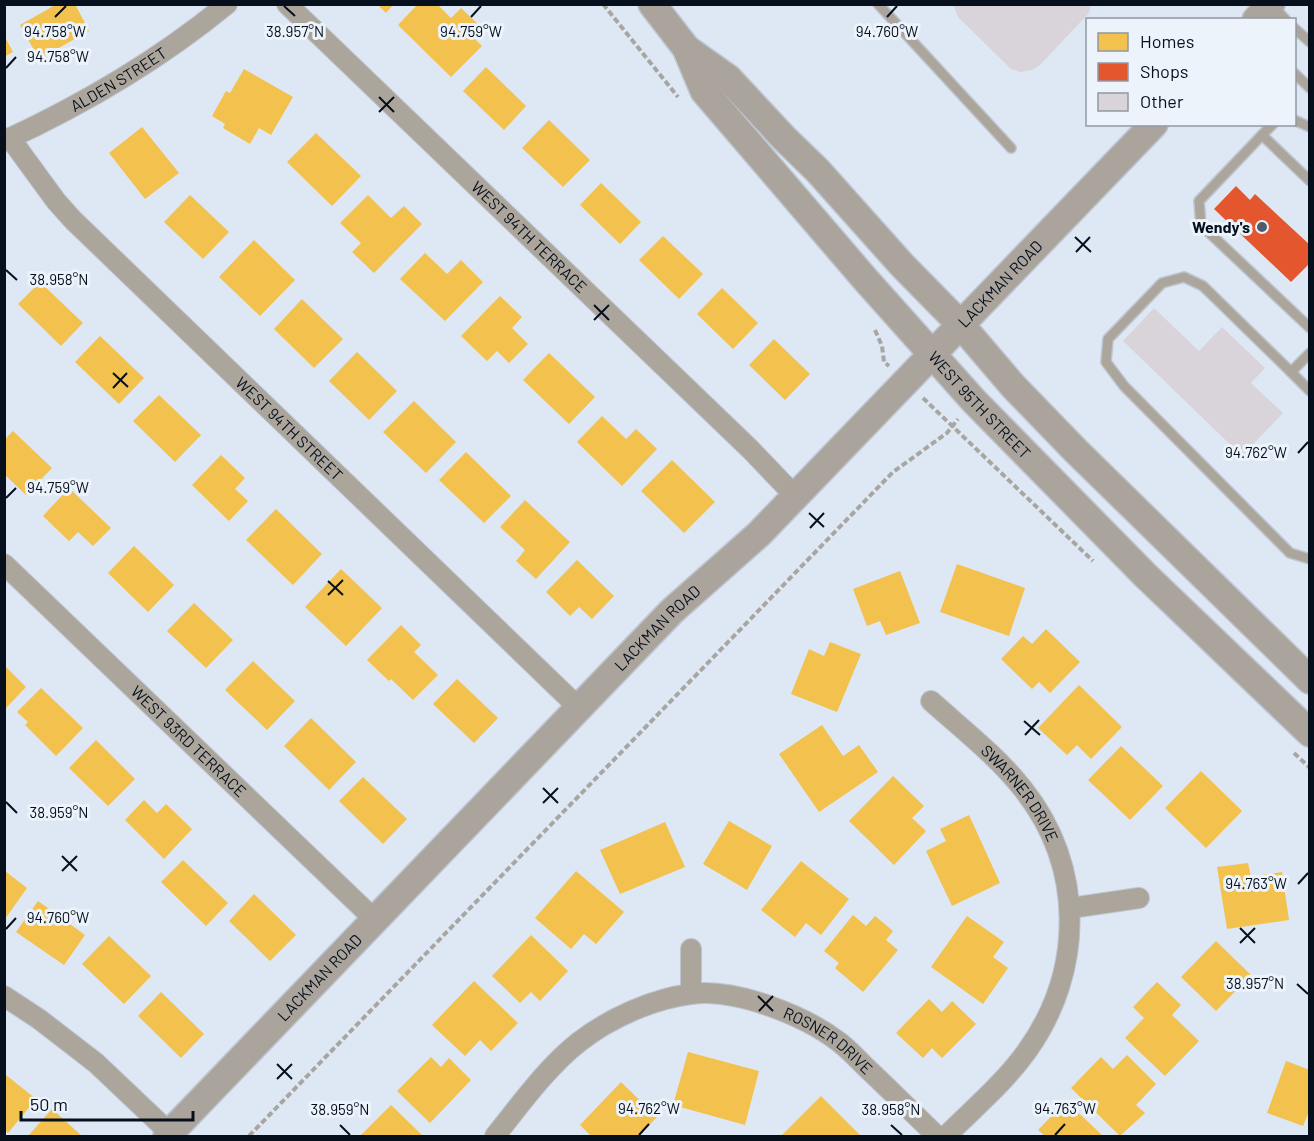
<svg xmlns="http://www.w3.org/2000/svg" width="1314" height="1141" font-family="Barlow,sans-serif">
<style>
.homes{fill:#f2c14e}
.shops{fill:#e4572e}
.building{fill:#d9d4da}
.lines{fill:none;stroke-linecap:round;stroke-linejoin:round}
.service-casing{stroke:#bdc5d0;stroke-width:12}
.minor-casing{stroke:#bdc5d0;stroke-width:22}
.secondary-casing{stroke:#bdc5d0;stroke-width:30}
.path{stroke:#a8a6a3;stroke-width:4;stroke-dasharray:6 3;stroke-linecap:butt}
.service{stroke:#aca59c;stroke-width:9}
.minor{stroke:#aca59c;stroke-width:20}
.secondary{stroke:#aaa49c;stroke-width:27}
.ticks{fill:none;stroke:#06101d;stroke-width:2}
.poi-dot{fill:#525c68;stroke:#ecf3fb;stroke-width:2}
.labels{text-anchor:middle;stroke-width:6;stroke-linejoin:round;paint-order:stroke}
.street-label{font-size:16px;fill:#06101d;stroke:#ecf3fb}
.poi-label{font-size:16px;font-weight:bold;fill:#06101d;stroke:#ecf3fb;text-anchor:end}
.ticks-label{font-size:15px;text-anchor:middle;fill:#06101d;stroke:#ecf3fb;stroke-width:6;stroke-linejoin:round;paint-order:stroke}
</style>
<rect width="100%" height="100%" fill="#dee8f4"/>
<!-- homes -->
<g class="homes">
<polygon points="57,4 75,4 89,31 39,59 20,25"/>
<polygon points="377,4 394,4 386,13"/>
<polygon points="418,4 437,4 451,18 461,8 480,26 471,35 482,46 451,77 398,25"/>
<polygon points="4,35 13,52 4,57"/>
<polygon points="486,67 526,106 504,130 463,91"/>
<polygon points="244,69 293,97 271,135 259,128 250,144 223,128 225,124 212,116 226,91 230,93"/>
<polygon points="549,120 590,160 563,187 522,148"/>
<polygon points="142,127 179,173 145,199 109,153"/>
<polygon points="316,133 361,176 332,206 287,162"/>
<polygon points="601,183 641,222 620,244 580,205"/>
<polygon points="190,195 229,232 203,259 164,222"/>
<polygon points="368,195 391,218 404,206 422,224 374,273 352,252 361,243 340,223"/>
<polygon points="663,236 703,274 679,299 639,260"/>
<polygon points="254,240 295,280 260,316 219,277"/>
<polygon points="425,253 447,274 461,260 483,282 445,321 400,279"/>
<polygon points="40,282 83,323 61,346 18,304"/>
<polygon points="722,288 758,323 733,349 697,314"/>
<polygon points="500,296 522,317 512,328 528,344 509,363 497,351 487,361 461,336"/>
<polygon points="302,299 343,339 314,368 274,329"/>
<polygon points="100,336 144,378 119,404 75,362"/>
<polygon points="774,339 810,374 785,400 749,365"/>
<polygon points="357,352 397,391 369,420 329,381"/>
<polygon points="549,353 595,397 569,424 523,380"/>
<polygon points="159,395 201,435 175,462 133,421"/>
<polygon points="414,401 456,442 426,473 383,432"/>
<polygon points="602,416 626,439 636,429 657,449 622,486 577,442"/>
<polygon points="13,431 52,468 26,495 4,474 4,440"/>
<polygon points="466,452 511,496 484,523 439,480"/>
<polygon points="221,455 245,478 235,489 248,501 229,521 192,485"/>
<polygon points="672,460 715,502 684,533 641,491"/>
<polygon points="69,488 111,528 93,546 78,532 69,541 43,516"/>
<polygon points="525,500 570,542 536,579 516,561 525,550 500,527"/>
<polygon points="276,509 322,554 293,585 246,540"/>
<polygon points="134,546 174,585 148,612 108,573"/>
<polygon points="577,560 614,596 592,619 579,607 570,616 546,592"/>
<polygon points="957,564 1025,588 1009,636 940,612"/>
<polygon points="341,569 382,608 346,646 305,607"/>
<polygon points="900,571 920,623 886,635 880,621 867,626 853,589"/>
<polygon points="194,603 233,640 206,668 167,631"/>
<polygon points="401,625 421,645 414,652 438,675 413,700 391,679 389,681 367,660"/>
<polygon points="1046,629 1080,662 1050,693 1039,682 1032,689 1001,659 1023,636 1032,644"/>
<polygon points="830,642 861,654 837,712 791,694 809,649 824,656"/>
<polygon points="253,661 295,701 267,730 225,690"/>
<polygon points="5,666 26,687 5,709"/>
<polygon points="457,679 498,718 474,743 433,704"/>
<polygon points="1079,685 1122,727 1091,759 1077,745 1067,755 1038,728"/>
<polygon points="41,688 83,728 56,756 25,725 28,722 17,712"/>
<polygon points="311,718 356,762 329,790 284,746"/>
<polygon points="822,725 843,756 859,745 878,772 819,812 779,754"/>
<polygon points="96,740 135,779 108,806 69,768"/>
<polygon points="1121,746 1163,786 1130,820 1088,780"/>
<polygon points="1201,771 1242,811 1206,848 1165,808"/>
<polygon points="893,776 924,806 912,818 926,831 894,865 849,821"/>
<polygon points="363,777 407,819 383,844 339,801"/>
<polygon points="144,800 157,813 166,804 192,829 164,859 125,820"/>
<polygon points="969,815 1000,883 952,906 926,851 946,841 940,829"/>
<polygon points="729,821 772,846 747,890 703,864"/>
<polygon points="665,822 685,867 620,894 600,850"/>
<polygon points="183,860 228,903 206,926 161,882"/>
<polygon points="801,861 849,899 821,935 806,923 795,937 761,910"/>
<polygon points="1248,863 1251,877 1282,872 1289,920 1227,929 1217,867"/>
<polygon points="5,871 27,888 5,919"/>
<polygon points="576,871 624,912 596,944 584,934 571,949 535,918"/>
<polygon points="254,894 296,935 270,961 229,921"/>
<polygon points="38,901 85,935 64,965 16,932"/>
<polygon points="853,915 866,926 875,916 893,931 886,940 898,950 863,992 835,968 839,963 824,951"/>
<polygon points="967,916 1004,942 993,957 1008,968 983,1004 931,967"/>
<polygon points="531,935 568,971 540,1001 531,992 520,1003 492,976"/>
<polygon points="109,936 151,976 124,1004 82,964"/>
<polygon points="1216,941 1251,975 1216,1011 1181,977"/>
<polygon points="474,981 518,1023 491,1051 480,1040 465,1056 432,1025"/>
<polygon points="1157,982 1181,1005 1172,1015 1199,1041 1165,1076 1125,1038 1144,1018 1133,1007"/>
<polygon points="161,992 204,1034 181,1058 138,1016"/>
<polygon points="929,999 942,1012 952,1001 976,1024 942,1058 932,1048 923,1058 896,1033"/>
<polygon points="688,1052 759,1071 745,1125 673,1105"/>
<polygon points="1127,1055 1156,1084 1136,1105 1145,1113 1120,1136 1071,1088 1101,1057 1113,1069"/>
<polygon points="431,1057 441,1067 449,1058 471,1080 430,1123 397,1091"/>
<polygon points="1286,1061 1310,1070 1310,1109 1303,1126 1267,1113"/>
<polygon points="6,1075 36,1099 8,1133 4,1130 4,1077"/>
<polygon points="621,1082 657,1117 639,1136 591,1136 580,1125"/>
<polygon points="821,1096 861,1136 781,1136"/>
<polygon points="1066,1101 1103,1136 1045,1136 1038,1130"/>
<polygon points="391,1105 423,1136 360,1136"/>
<polygon points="52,1109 82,1136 28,1136"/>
</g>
<!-- shops -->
<polygon class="shops" points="1236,186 1250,200 1255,194 1310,245 1310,263 1291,282 1214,209"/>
<!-- building -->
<g class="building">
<polygon points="953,4 1091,4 1089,13 1040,65 1032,70 1020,72 1011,69 958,17"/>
<polygon points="1154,308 1199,351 1222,327 1265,368 1251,383 1283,413 1242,456 1123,341"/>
</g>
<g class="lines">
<!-- service casing -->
<g class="service-casing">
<g id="service">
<polyline points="878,4 1011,148"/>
<polyline points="1273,6 1286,20"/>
<polyline points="1294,28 1310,42"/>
<polyline points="1294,73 1310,88"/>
<polyline points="1294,120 1310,127"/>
<polyline points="1262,135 1273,124"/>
<polyline points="1310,181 1262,135 1199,201 1201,225 1310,328"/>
<polyline points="1310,353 1291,372 1310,391"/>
<polyline points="1291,372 1203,286 1184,277 1162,283 1108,339 1106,362 1124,386 1290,553 1310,559"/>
</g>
</g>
<!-- minor casing -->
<g class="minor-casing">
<g id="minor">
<path id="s1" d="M287,4L750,449L795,496"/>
<path id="s2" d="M10,138L56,201L73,220L579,708"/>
<path id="s3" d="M4,141C84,104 159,60 227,4"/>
<path id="s4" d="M4,564L375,920"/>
<path id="s5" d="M931,701C962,729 997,756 1023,789C1085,867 1084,971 1027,1051C1004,1083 973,1109 946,1136"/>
<polyline points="1071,908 1139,898"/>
<polyline points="691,949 691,994"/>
<polyline points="4,996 39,1019 96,1063 173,1136"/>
<path id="s6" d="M495,1136C520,1105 547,1067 579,1042C610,1018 652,999 691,994C735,988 804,1015 839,1042C851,1051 861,1063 872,1073C894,1094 915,1115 937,1136"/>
</g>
</g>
<!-- secondary casing -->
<g class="secondary-casing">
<g id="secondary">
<path id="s7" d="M652,4L686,48L704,91L865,279L974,401L1146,576L1310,733"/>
<polyline points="1256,20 1271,4"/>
<polyline points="687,49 728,78 784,138 818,171 902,265 961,325 1013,386 1076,451 1310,680"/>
<path id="s8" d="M167,1136L672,611L759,534L1154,124"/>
</g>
</g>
<!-- path -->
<g class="path">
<polyline points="603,4 678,97"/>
<polyline points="875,330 882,346 884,362 889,366"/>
<polyline points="923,398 1093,561"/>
<polyline points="1294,753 1310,768"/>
<polyline points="249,1136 893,472 947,433 958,419"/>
</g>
<!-- service -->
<use href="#service" class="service"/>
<!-- minor -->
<use href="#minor" class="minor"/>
<!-- secondary -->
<use href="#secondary" class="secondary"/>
</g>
<!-- ticks -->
<path class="ticks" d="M284,6L295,16M55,17L66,6M471,17L481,6M887,17L897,6M6,68L16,57M379,97L394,112M379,112L394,97M1075,237L1091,252M1076,252L1090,237M6,270L17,280M594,305L609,320M594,320L609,305M113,373L128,387M113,388L127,373M1298,453L1308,442M6,498L16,488M809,513L824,527M810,528L824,513M328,581L343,595M328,595L343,580M1024,721L1040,735M1025,735L1039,720M543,788L558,803M6,802L17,813M543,803L558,788M62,856L77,871M62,871L77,856M1298,884L1308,873M1240,928L1255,943M6,929L16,918M1240,943L1255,928M1297,984L1308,994M758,996L773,1011M759,1011L773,996M277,1064L292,1079M277,1079L292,1064M340,1125L350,1135M891,1125L902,1135M639,1135L649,1124M1055,1135L1065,1124"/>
<!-- markers -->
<circle class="poi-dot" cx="1262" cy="227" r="6"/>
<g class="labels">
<!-- street labels -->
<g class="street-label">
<text dy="6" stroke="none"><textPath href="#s3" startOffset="130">ALDEN STREET</textPath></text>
<text dy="6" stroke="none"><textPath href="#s1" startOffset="336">WEST 94TH TERRACE</textPath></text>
<text dy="6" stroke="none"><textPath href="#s8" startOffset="1192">LACKMAN ROAD</textPath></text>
<text dy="6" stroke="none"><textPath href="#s7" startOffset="520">WEST 95TH STREET</textPath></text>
<text dy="6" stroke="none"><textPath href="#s2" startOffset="404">WEST 94TH STREET</textPath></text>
<text dy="6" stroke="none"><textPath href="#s8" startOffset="706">LACKMAN ROAD</textPath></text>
<text dy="6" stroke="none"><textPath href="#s4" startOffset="256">WEST 93RD TERRACE</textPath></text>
<text dy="6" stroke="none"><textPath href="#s5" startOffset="129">SWARNER DRIVE</textPath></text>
<text dy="6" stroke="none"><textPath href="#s8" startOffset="220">LACKMAN ROAD</textPath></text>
<text dy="6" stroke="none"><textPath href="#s6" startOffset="398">ROSNER DRIVE</textPath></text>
</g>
<!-- poi labels -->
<g class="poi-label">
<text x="1250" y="233">Wendy's</text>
</g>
</g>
<g class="ticks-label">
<text x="295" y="37">38.957°N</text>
<text x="887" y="37">94.760°W</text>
<text x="55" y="37">94.758°W</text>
<text x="471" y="37">94.759°W</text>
<text x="58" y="62">94.758°W</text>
<text x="59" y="285">38.958°N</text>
<text x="1256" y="458">94.762°W</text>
<text x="58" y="493">94.759°W</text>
<text x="59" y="818">38.959°N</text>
<text x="1256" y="889">94.763°W</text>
<text x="58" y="923">94.760°W</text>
<text x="1255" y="989">38.957°N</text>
<text x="649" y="1114">94.762°W</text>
<text x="1065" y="1114">94.763°W</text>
<text x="340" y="1115">38.959°N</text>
<text x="891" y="1115">38.958°N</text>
</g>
<!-- border -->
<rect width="1314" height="1141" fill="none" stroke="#06101d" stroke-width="12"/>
<!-- legend -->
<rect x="1086" y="18" width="210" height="108" fill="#ecf3fb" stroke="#9098a2" stroke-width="1.5"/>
<rect x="1098" y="33" width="30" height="18" fill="#f2c14e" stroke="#9098a2" stroke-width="1.5"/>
<text x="1140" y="48" font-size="18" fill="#06101d">Homes</text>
<rect x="1098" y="63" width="30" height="18" fill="#e4572e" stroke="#9098a2" stroke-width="1.5"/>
<text x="1140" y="78" font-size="18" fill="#06101d">Shops</text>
<rect x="1098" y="93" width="30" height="18" fill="#d9d4da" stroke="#9098a2" stroke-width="1.5"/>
<text x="1140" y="108" font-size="18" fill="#06101d">Other</text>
<!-- scale -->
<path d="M21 1111v9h172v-9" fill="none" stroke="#06101d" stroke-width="3"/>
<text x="30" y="1111" font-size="18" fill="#06101d" stroke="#ecf3fb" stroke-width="4.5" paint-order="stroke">50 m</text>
</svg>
